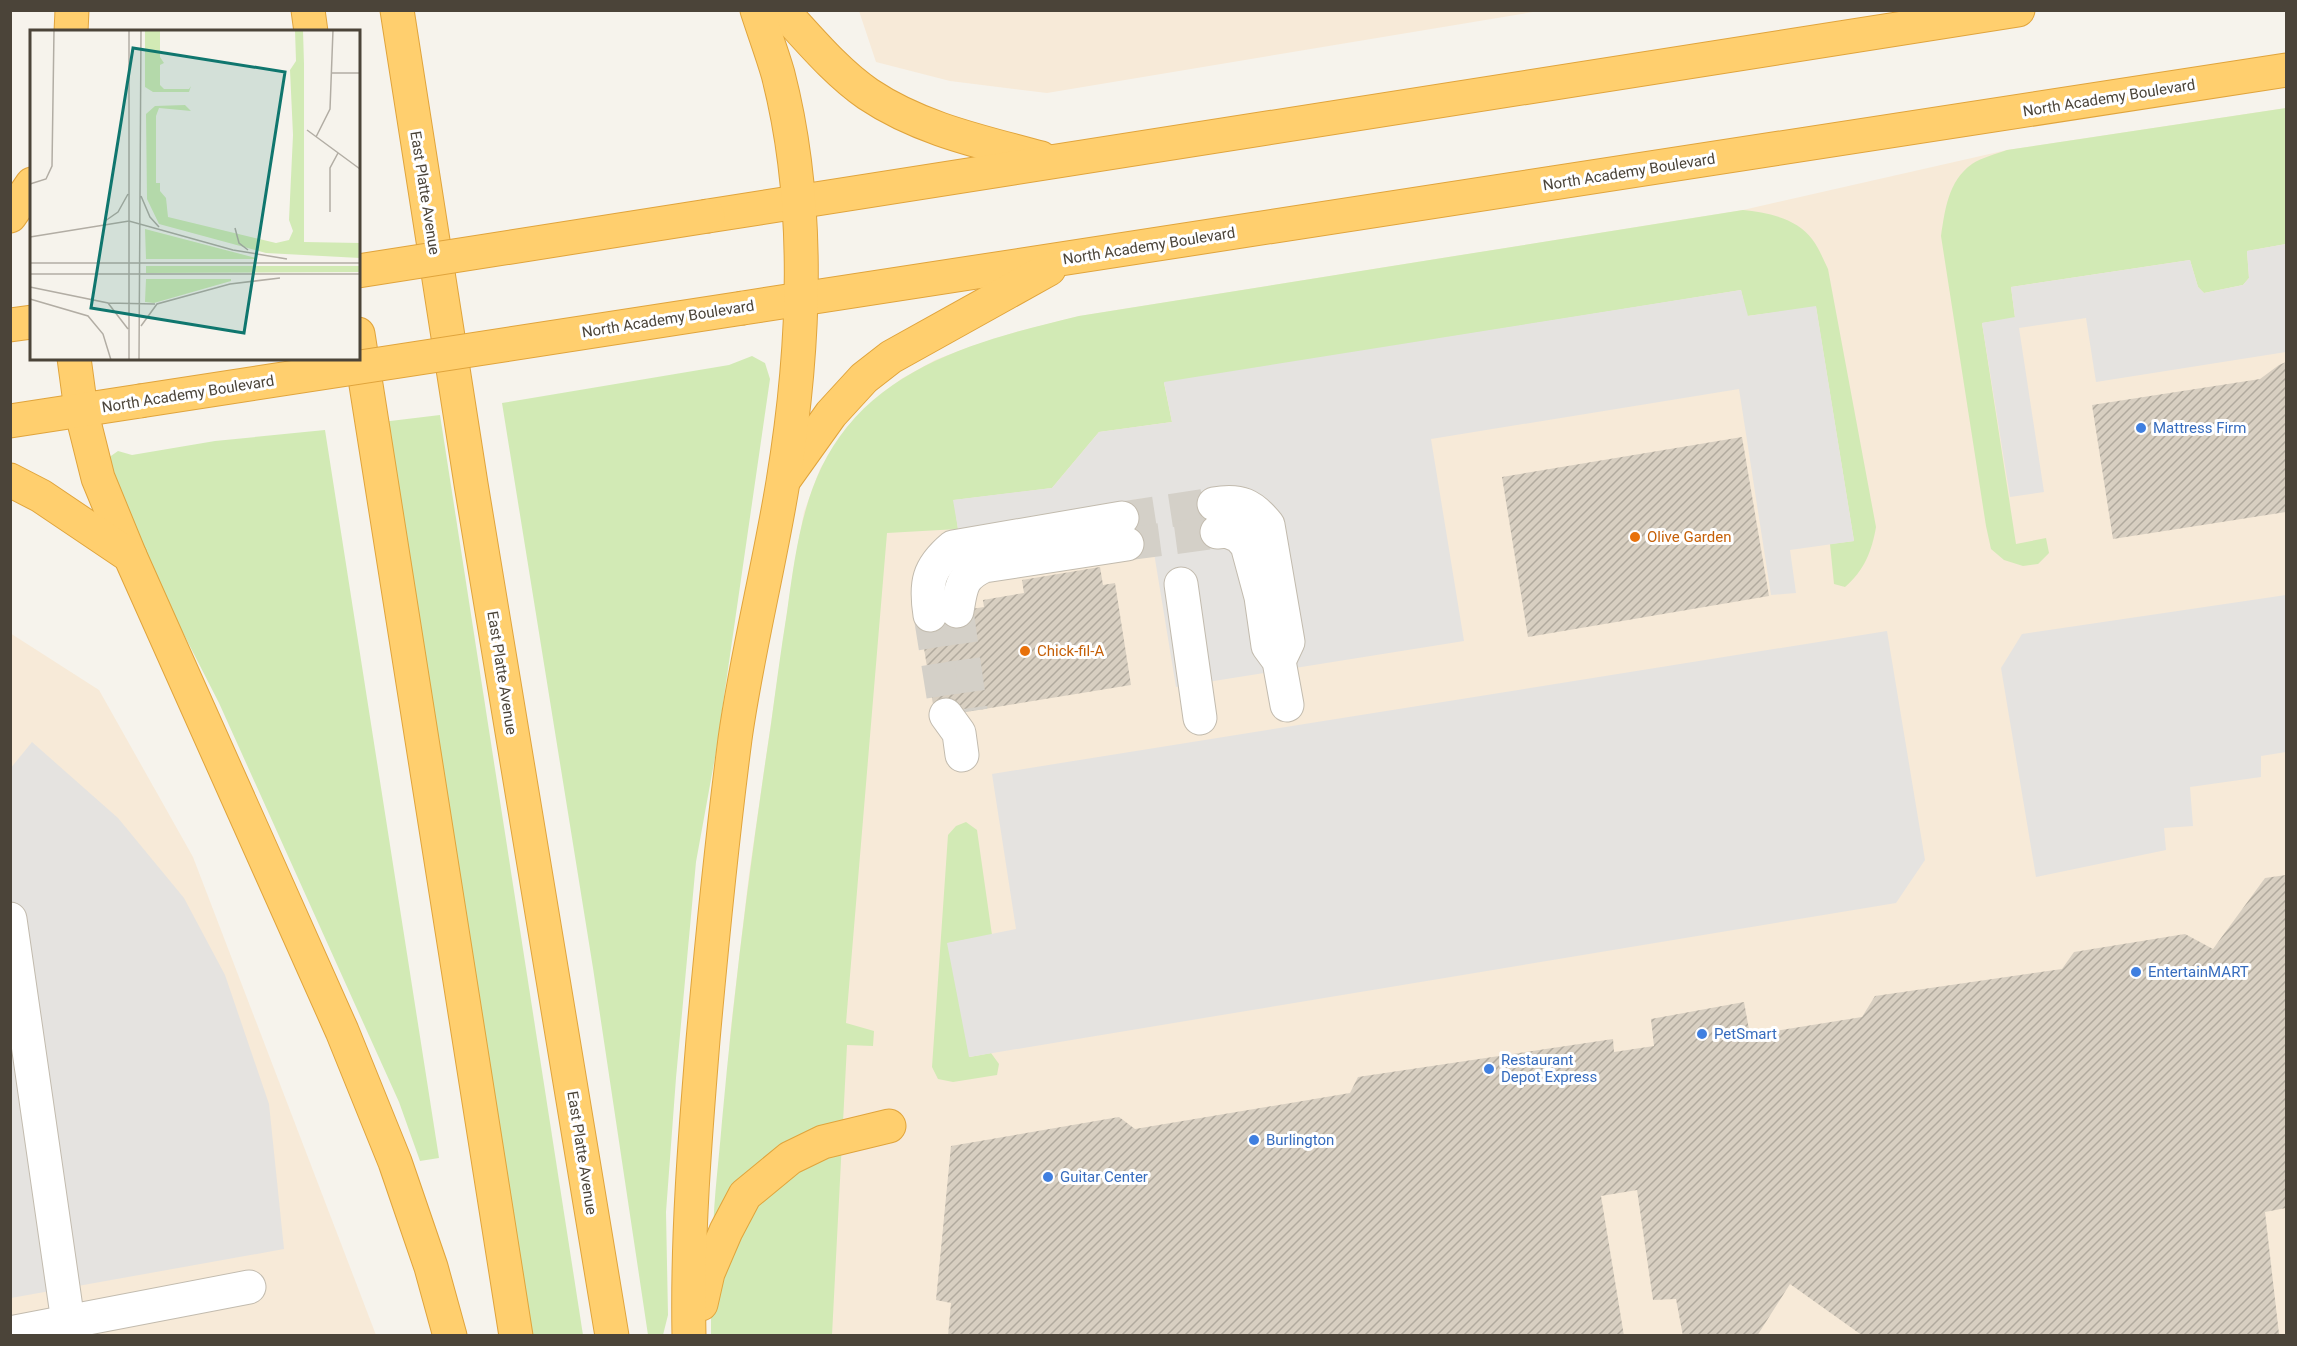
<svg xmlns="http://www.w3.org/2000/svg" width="2297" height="1346" font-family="Roboto,sans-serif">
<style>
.commercial{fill:#f7ead8}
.green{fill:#d2eab5}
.parking{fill:#e5e3e0}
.building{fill:url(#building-hatch)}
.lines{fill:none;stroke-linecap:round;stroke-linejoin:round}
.minor-tunnel{stroke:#d4d0c8;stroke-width:33;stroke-dasharray:33 16;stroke-linecap:butt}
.minor-casing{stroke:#c2bbae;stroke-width:35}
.highway-casing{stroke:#e0a43c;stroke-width:35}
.minor{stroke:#fff;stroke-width:33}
.highway{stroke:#ffcf6e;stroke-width:33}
.highway-bridge-casing{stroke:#e0a43c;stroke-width:35;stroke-linecap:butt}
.highway-bridge{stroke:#ffcf6e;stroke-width:33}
.shop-dot{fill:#3f7fe0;stroke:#fff;stroke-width:2}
.food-dot{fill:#e8710a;stroke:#fff;stroke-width:2}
.labels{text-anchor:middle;stroke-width:6;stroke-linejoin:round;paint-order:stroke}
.street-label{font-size:15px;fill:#4b4439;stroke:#fff}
.shop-label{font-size:15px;fill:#366cbe;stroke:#fff;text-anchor:start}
.food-label{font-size:15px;fill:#c56008;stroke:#fff;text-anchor:start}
.inset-road{fill:none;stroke:#b2ada4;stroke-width:1.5}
.view{fill:#0f766e;fill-opacity:0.15;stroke:#0f766e;stroke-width:3}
.inset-edge{fill:none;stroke:#4b4439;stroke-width:3}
</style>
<defs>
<pattern id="building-hatch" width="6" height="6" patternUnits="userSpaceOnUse" patternTransform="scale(1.5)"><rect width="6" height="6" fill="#d8cfc1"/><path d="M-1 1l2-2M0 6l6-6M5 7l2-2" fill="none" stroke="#b1aa9e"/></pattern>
</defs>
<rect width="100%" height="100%" fill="#f6f3ec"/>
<!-- commercial -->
<g class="commercial">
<polygon points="859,11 859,10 1539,11 1047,93 950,81 876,62"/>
<polygon points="2286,108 2286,1335 711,1336 730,1035 749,874 794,565 804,512 820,469 846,428 872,402 901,379 935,360 972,346 1016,332 1079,316 1743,210 2007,150"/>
<polygon points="10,633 99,690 193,857 376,1335 11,1335"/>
</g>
<!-- green -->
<g class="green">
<path d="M2286,108V244L2247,251L2249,278L2243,285L2204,293L2198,287L2190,260L2011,287L2015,318L1982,323L2016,544L2046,538L2049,553L2038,564L2023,566L2004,560L1991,549L1986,526L1941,236C1945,210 1948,181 1972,164C1981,158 1996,154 2007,150Z"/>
<path d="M1743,210C1767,212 1798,219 1812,239C1819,248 1823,259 1828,269L1876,527C1872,551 1864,571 1845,587L1834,584L1830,544L1854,541L1816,307L1747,316L1741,290L1164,383L1172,422L1099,432L1052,488L954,500L958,529L887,533L846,1023L874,1031L873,1046L847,1045L832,1335L711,1336C711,1302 711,1268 713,1234C714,1196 719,1159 722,1121C734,988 751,856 771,724C776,687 781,649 787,612C796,548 804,479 847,427C903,358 997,336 1079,316Z"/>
<polygon points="752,356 765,363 770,379 716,752 696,862 676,1078 666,1212 668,1315 663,1335 648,1335 593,968 502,403 729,365"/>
<polygon points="440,415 583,1335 528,1335 382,422"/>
<polygon points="325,430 439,1158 420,1161 399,1102 219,703 133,535 108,458 118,451 132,455 215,441"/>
<polygon points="966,822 977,830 992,935 948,943 970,1057 991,1053 999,1064 997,1075 953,1082 938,1079 932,1067 948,835 956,826"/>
</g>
<!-- parking -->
<g class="parking">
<polygon points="2286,244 2286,352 2096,382 2086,318 2019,328 2044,492 2010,497 1982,323 2015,317 2011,287 2190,260 2198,287 2204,293 2243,285 2249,278 2247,251"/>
<polygon points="1741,290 1748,316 1816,306 1854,541 1790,550 1796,593 1771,595 1739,389 1431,439 1464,641 1176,687 1145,498 958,529 953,500 1052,488 1099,432 1172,422 1164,382"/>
<polygon points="2286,595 2286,752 2261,756 2261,777 2190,787 2193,826 2164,828 2166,850 2036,877 2001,668 2022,634"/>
<polygon points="1887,631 1925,860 1896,903 969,1057 947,943 1016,929 992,774"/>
<polygon points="32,742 118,818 184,898 225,975 269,1104 284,1249 11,1298 10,769"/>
</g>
<!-- building -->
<g class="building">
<polygon points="2286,362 2286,512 2113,539 2092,405 2260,379 2279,365"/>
<polygon points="1742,437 1769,596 1528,637 1502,477"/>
<polygon points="1100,567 1103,585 1115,583 1131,685 935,717 919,617 984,607 983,600 1024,593 1022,580"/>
<polygon points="2286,875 2286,1208 2265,1212 2279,1334 1863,1336 1790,1284 1757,1336 1683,1336 1676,1299 1653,1300 1637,1190 1601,1196 1624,1336 948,1336 951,1303 936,1300 951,1146 1119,1117 1135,1129 1350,1093 1358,1077 1613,1039 1614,1052 1654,1046 1651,1019 1744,1002 1750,1035 1862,1017 1875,996 2062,969 2074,952 2185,934 2213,949 2265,878"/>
</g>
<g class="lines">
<!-- minor-tunnel -->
<g class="minor-tunnel">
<polyline points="1122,518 1214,504"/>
<polyline points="1127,544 1217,532"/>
<polyline points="957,611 971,711"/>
<polyline points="930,615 946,715"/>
</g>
<!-- minor casing -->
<g class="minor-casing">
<g id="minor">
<path d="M1214,504C1240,499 1252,505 1268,525L1288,642L1279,661"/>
<polyline points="1217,532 1227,531 1239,536 1247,545 1261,597 1268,646 1279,661 1287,705"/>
<polyline points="1181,584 1200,718"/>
<path d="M957,611C961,588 961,576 984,566L1127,544"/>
<path d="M930,615C925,583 928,568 953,547L1122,518"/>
<polyline points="946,715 959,733 962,755"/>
<polyline points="10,919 68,1322"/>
<polyline points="10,1333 249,1287"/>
</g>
</g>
<!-- highway casing -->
<g class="highway-casing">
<g id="highway">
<polyline points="308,10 311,32"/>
<polyline points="397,10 471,484 612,1336"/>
<path d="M782,10C809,39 836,72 868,94C920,129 982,142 1041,158"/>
<polyline points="71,32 72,10"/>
<polyline points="10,216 32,184"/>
<polyline points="708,216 2018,10"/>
<polyline points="743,308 2286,70"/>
<polyline points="10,325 32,322"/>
<polyline points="358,334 516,1336"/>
<polyline points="74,358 81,410 98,478 130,556"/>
<polyline points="10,421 140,401"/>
<polyline points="786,477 831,414 864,378 891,357 1049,269"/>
<polyline points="10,480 41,496 130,556 342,1031 395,1162 431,1267 450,1336"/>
<polyline points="701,1304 708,1273 726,1231 745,1195 790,1158 823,1142 889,1126"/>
<path d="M689,1336C687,1237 695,1138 703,1040C712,940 722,839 735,739C747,653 769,568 783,482C805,348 812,206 778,74C772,53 764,32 757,10"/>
</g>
</g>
<!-- minor -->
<use href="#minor" class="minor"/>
<!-- highway -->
<use href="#highway" class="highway"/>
<!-- highway-bridge casing -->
<g class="highway-bridge-casing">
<g id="highway-bridge">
<polyline points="358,271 708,216"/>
<polyline points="140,401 743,308"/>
</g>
</g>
<!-- highway-bridge -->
<use href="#highway-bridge" class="highway-bridge"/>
</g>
<!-- markers -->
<g class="shop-dot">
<circle cx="2141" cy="428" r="6"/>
<circle cx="2136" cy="972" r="6"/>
<circle cx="1702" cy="1034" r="6"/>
<circle cx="1489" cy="1069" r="6"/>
<circle cx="1254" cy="1140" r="6"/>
<circle cx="1048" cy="1177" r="6"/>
</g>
<g class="food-dot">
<circle cx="1635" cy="537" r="6"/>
<circle cx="1025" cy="651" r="6"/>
</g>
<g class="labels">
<!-- street labels -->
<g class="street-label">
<text transform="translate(2109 98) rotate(-9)" y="5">North Academy Boulevard</text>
<text transform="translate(1629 172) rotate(-9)" y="5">North Academy Boulevard</text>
<text transform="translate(425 193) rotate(81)" y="5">East Platte Avenue</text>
<text transform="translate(1149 246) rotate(-9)" y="5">North Academy Boulevard</text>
<text transform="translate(668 319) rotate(-9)" y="5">North Academy Boulevard</text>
<text transform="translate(188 394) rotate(-9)" y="5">North Academy Boulevard</text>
<text transform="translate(502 673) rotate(81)" y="5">East Platte Avenue</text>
<text transform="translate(582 1153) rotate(81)" y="5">East Platte Avenue</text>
</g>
<!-- shop labels -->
<g class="shop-label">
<text x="2153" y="433">Mattress Firm</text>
<text x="2148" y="977">EntertainMART</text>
<text x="1714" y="1039">PetSmart</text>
<text x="1501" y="1065">Restaurant<tspan x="1501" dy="17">Depot Express</tspan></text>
<text x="1266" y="1145">Burlington</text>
<text x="1060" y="1182">Guitar Center</text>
</g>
<!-- food labels -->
<g class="food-label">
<text x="1647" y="542">Olive Garden</text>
<text x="1037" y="656">Chick-fil-A</text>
</g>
</g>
<!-- overview -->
<g transform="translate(30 30)">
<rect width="330" height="330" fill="#f6f3ec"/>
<path d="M115,0H130V27L134,33L130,35V55L134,59H159L161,56L159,62H123L115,57ZM265,0H273L274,34V212L330,213V228L236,223L129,194L117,169L116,84L125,76L155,75L161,81L129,78L126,86V153H130V161L136,168L138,187L246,213L259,210L263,201L259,190L263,105L260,40L266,31ZM115,199L226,228L227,229H116ZM116,236H330V242L116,243ZM116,249H201V251L124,273L115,272Z" fill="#d2eab5"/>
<path class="inset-road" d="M301,43H330M277,100L330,139M286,107L300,79L303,0M0,154L16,149L22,136L24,0M111,166L120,187L129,197M300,182V138L308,123M75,191L88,182L98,164M205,198L209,213L218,220M0,207L99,191L203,220L257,229M0,233H330M0,244H330M0,257L78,273L98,299M0,269L58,286L73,304L81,330M78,273L125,274M111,296L127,274L200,254L250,248M99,330V0M109,330L111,0"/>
<path class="view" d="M103,18L255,42L214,303L61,278Z"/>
<rect width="330" height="330" class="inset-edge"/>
</g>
<!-- border -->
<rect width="2297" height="1346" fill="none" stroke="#4b4439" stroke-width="24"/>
</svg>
